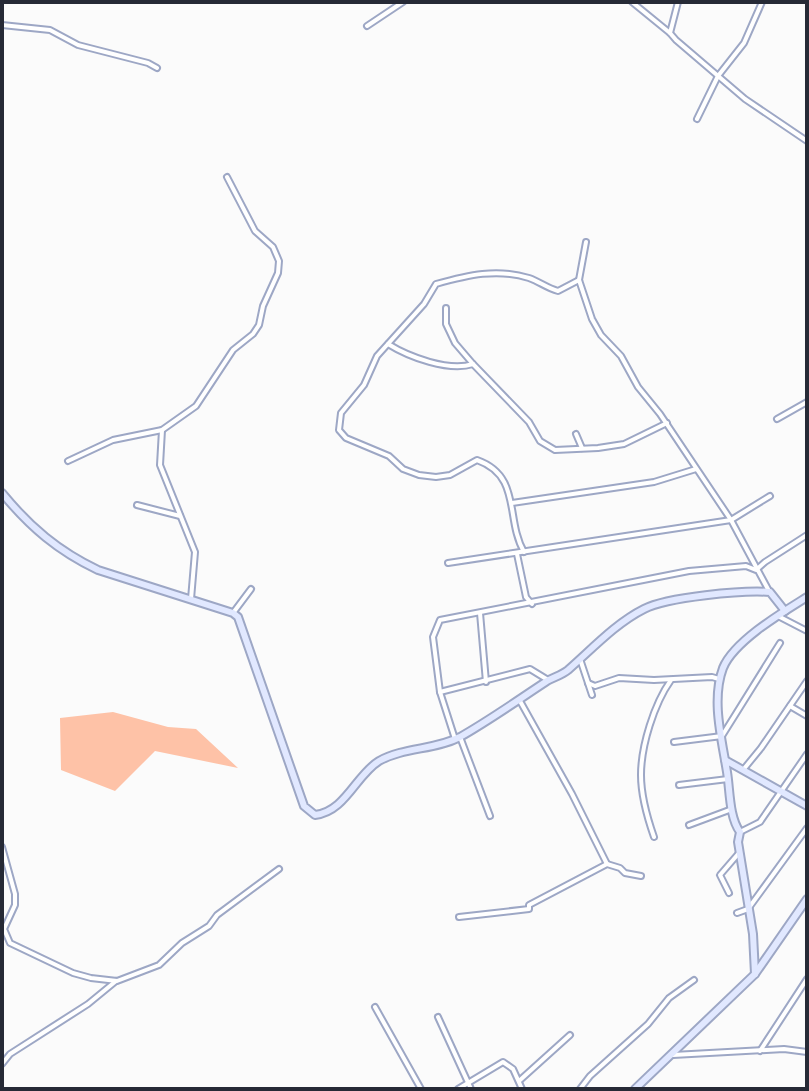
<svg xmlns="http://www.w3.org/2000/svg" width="809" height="1091" font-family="'Noto Sans',sans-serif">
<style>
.green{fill:#fec2a7}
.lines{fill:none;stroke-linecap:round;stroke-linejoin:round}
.street-casing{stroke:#9da7c5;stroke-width:8}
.secondary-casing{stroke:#9da7c5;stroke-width:10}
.street{stroke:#fff;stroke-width:4}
.secondary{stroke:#e1e8ff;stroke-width:6}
</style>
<rect width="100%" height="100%" fill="#fbfbfb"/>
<!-- green -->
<polygon class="green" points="113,712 168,727 196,729 238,768 155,751 115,791 61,770 60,718"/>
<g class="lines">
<!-- street casing -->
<g class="street-casing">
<g id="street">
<polyline points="632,2 670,33"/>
<polyline points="678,2 670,33 676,40 745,99 807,141"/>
<polyline points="2,25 50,30 78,45 148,63 157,68"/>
<polyline points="367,26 403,2"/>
<polyline points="697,119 718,76 744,43 762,2"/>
<polyline points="586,242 579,280 592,319 601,335 621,356 638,387 660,414 731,520 769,591"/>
<polyline points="446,308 446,324 455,343 473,364 529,422 540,441 555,450 598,448 624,444 667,423"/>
<path d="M388,344C409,357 449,372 473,364"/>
<polyline points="777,419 807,402"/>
<polyline points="162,430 160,465 195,552 191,599"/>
<polyline points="576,434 582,448"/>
<polyline points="68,461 113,440 162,430 196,406 233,350 253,334 259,325 263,306 278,273 279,261 273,247 255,231 227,177"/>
<polyline points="512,503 654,482 696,469"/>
<polyline points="137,505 180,516"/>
<path d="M524,552C505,519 522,476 477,460L450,475L436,477L419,475L403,469L389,456L346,438L339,430L341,413L364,385L377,356L424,304L436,284C468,275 497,268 529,278C540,282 547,288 558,291L579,280"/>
<polyline points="517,554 526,597 532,604"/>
<polyline points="448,563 731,520 770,496"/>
<polyline points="233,613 251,589"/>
<polyline points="480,613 486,682"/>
<polyline points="778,616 807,631"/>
<polyline points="580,659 592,695"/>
<polyline points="588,683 595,686 619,678 654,680 712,677 719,679"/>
<polyline points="440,692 530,669 548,680"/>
<polyline points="520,701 572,794 607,864"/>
<polyline points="790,706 807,716"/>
<polyline points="460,737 490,816"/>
<polyline points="455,739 440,692 433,637 440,620 689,571 746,566 756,570 765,562 807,535"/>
<polyline points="674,742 722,736 780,643"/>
<polyline points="743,770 761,748 807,681"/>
<polyline points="679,785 728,779"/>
<polyline points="689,825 732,809"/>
<polyline points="740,832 760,822 807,754"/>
<path d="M654,837C647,817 641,797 641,775C641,746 654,704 671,680"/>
<polyline points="2,847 15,894 15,905 4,929 10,943 73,973 91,978 117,981 159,965 182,943 209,926 217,915 279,869"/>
<polyline points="729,893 720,875 739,853"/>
<polyline points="737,913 748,909 807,828"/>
<polyline points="459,917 529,909 529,905 607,864 620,868 625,873 641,876"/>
<polyline points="375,1007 421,1089"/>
<polyline points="438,1017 471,1089"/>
<polyline points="760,1051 807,979"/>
<polyline points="673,1055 784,1049 807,1052"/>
<polyline points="2,1064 10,1054 88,1004 116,981"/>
<polyline points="519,1081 570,1035"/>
<polyline points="458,1089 503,1062 513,1069 522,1089"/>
<polyline points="580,1089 590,1076 648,1024 669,998 694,980"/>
</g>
</g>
<!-- secondary casing -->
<g class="secondary-casing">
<g id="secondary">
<path d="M2,493C30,527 58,551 98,570L233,613L238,617L304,806L315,815C345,812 356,775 379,761C404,747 435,750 460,737C490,720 518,700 547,681C554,677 562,675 568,670C592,649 616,623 644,609C667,597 743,590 770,592L785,611"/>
<polyline points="725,760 807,806"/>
<path d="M755,974L753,934L738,842L740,832C729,817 730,790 727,772C722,740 711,700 723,668C734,641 783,612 807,597"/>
<polyline points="635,1089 755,974 807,899"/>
</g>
</g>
<!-- street -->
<use href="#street" class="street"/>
<!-- secondary -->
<use href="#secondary" class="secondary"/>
</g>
<!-- border -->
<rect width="809" height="1091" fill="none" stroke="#262a36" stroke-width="8"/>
</svg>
